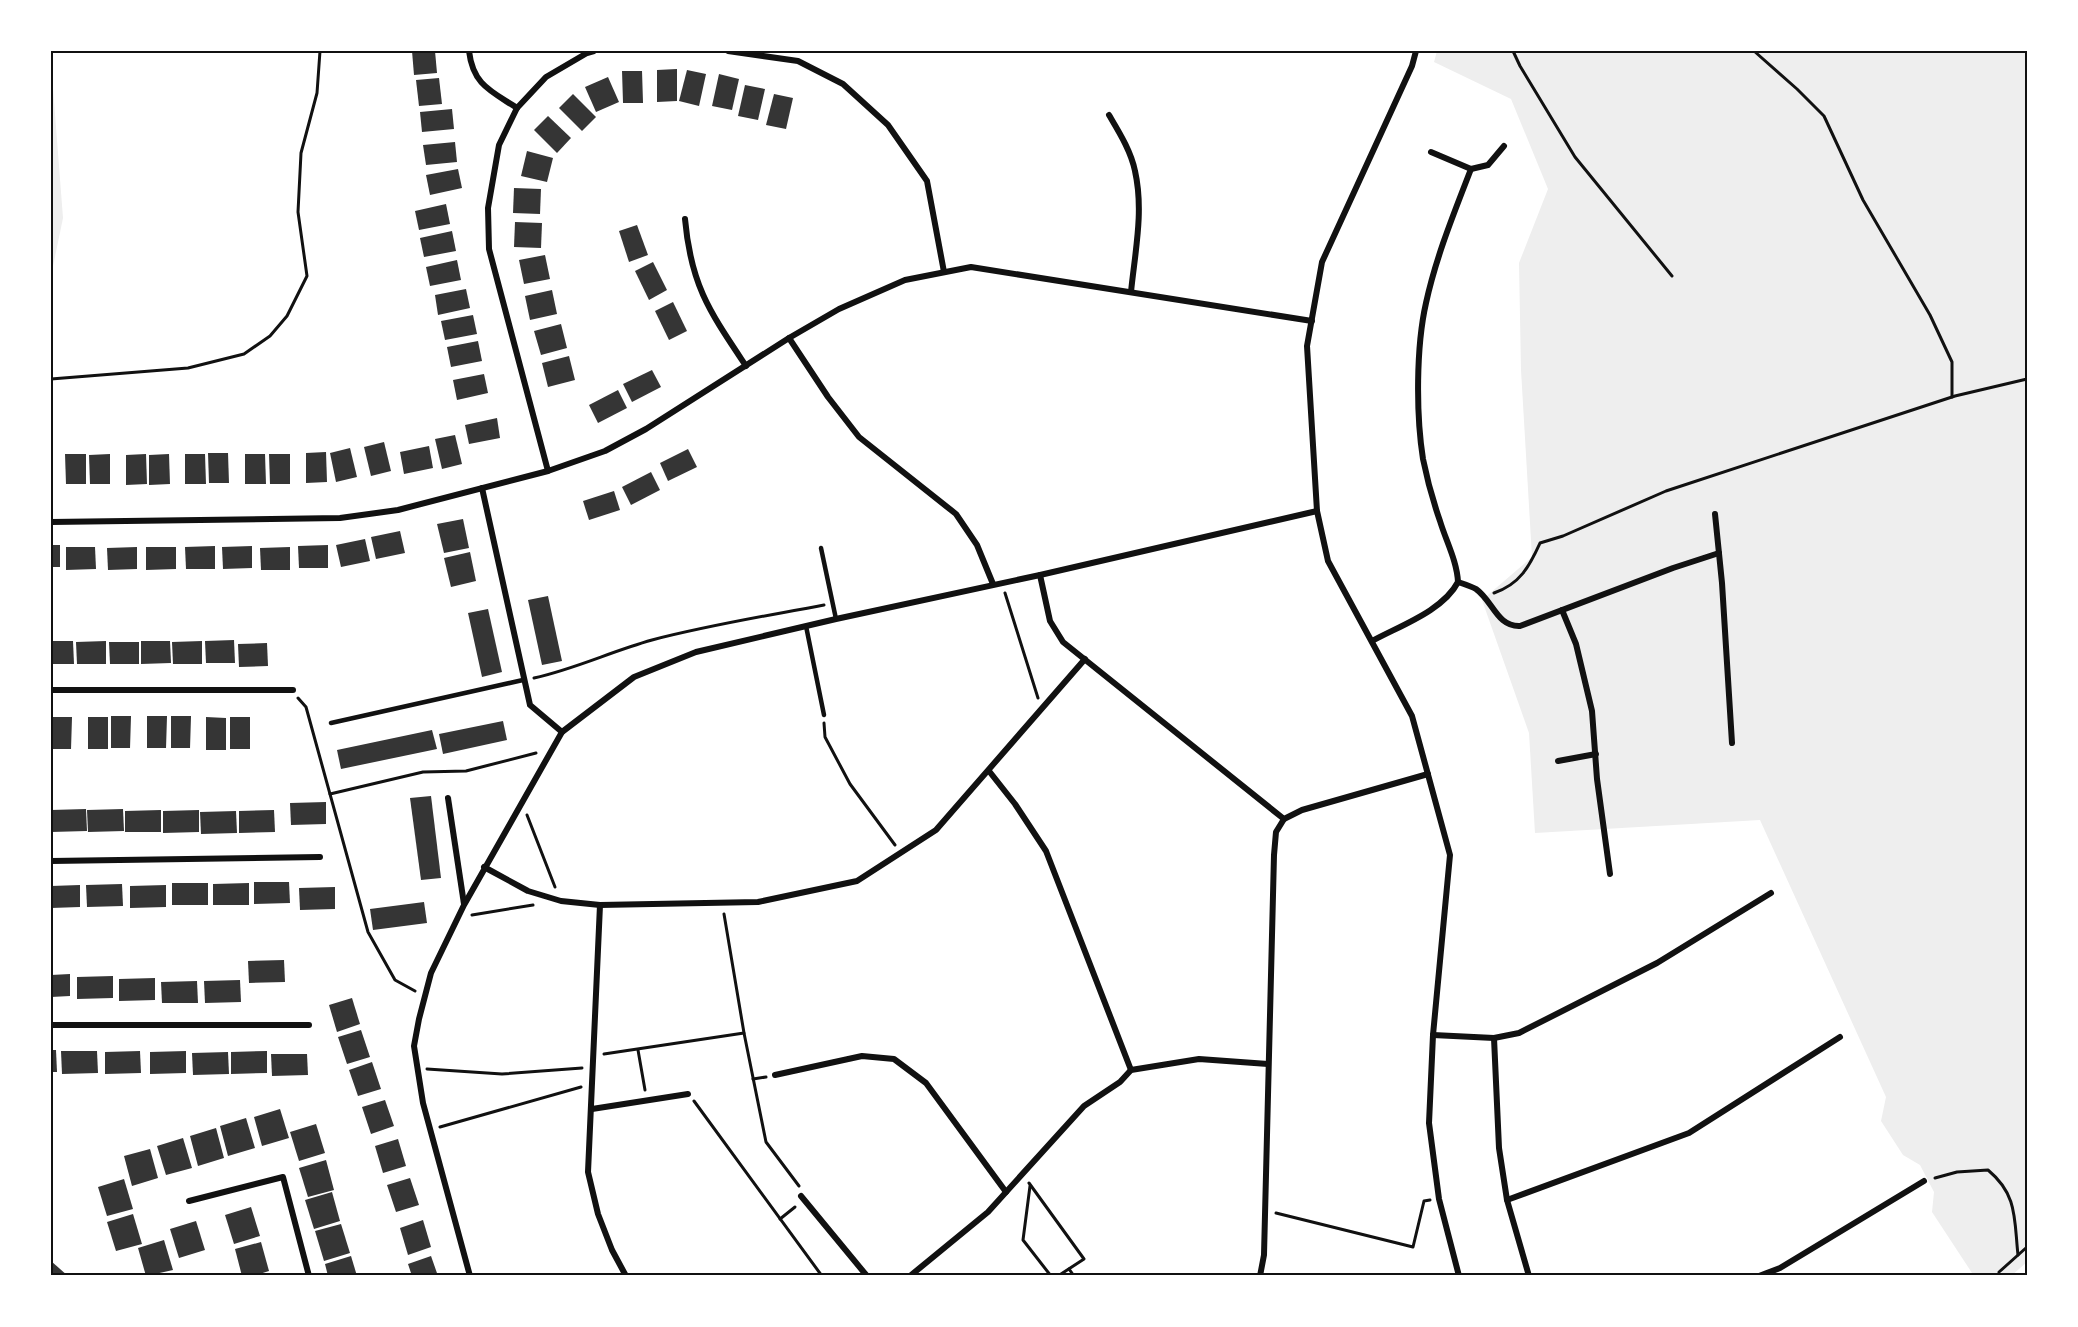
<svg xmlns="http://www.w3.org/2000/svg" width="2078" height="1327" font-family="'DM Sans',sans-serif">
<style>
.green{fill:#eee}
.building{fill:#353535}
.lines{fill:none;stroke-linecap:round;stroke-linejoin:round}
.path{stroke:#111;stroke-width:3}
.service{stroke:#111;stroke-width:4.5}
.minor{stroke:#111;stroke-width:6}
.neatline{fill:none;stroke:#111;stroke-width:2}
</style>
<rect width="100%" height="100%" fill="#fff"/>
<!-- green -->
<g class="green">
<polygon points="1437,51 2027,51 2027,1262 2011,1276 1974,1276 1932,1212 1934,1192 1920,1165 1903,1155 1881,1121 1886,1097 1760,820 1535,833 1529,733 1482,600 1532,557 1521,370 1519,263 1548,189 1511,99 1434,62"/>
<polygon points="51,62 63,218 51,276"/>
</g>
<!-- building -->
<g class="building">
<polygon points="412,51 435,51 437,73 414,75"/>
<polygon points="677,69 677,101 657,102 657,70"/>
<polygon points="687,70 706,74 699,106 679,101"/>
<polygon points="622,71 642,71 643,103 623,103"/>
<polygon points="719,74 739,79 732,110 712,106"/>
<polygon points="608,77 619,102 596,112 585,87"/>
<polygon points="439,78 442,104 419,106 416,80"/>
<polygon points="745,85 765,89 758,120 738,116"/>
<polygon points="573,94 596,117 582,131 559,108"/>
<polygon points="774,94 793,98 786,129 766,125"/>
<polygon points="452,109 454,129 422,132 420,112"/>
<polygon points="548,116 571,138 557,153 534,130"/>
<polygon points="455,142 457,162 426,165 423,145"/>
<polygon points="527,151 553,158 547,182 521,176"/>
<polygon points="458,169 462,188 430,195 426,175"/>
<polygon points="514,188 541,189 540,214 513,213"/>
<polygon points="446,204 450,224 419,230 415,211"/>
<polygon points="515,222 542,223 541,248 514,247"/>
<polygon points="637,225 648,255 629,262 619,231"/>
<polygon points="452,231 456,251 424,257 420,238"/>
<polygon points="545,255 550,279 524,284 519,260"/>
<polygon points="457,260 461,280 430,286 426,267"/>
<polygon points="653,262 667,290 649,300 635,271"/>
<polygon points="466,289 470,308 438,315 435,295"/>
<polygon points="552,290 557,314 530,320 525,296"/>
<polygon points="673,302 687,331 669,340 655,311"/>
<polygon points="473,315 477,334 445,340 441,321"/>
<polygon points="561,324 567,348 541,355 534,331"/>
<polygon points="478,341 482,361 451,367 447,347"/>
<polygon points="569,356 575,380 548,387 542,363"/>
<polygon points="652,370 661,387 632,402 623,384"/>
<polygon points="484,374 488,393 457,400 453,380"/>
<polygon points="618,390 627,408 598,423 589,405"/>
<polygon points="497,418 500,438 469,444 465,425"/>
<polygon points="455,435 462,464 442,469 435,439"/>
<polygon points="384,442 391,471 371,476 364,447"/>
<polygon points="429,446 433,468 404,474 400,452"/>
<polygon points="350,448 357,477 336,482 330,453"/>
<polygon points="688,449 697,467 668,481 660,463"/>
<polygon points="326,452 327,482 306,483 306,453"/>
<polygon points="208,453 228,453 229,483 209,483"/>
<polygon points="65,454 86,454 86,484 66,484"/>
<polygon points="110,454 110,484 90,484 89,455"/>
<polygon points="146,454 147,484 126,485 126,455"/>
<polygon points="169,454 170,484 149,485 149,455"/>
<polygon points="185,454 205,454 206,484 185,484"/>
<polygon points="245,454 265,454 266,484 245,484"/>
<polygon points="269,454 290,454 290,484 270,484"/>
<polygon points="651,472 660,490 631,505 622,487"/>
<polygon points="614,491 620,510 589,520 583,501"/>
<polygon points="463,519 469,548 444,553 437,524"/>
<polygon points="400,531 405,553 376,559 371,537"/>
<polygon points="365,539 370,561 341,567 336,545"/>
<rect x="51" y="545" width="9" height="22"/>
<polygon points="328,545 328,568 299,568 298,546"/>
<polygon points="215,546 215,569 186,569 185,547"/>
<polygon points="252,546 252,568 223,569 222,547"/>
<polygon points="66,547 95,547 96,569 66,570"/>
<polygon points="137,547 137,569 108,570 107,548"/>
<polygon points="146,547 176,547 176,569 146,570"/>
<polygon points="290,547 290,570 261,570 260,548"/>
<polygon points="470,552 476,581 451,587 444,558"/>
<polygon points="548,596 562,661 542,665 528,600"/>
<polygon points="488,609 502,672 482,677 468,613"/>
<polygon points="234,640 235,663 206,663 205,641"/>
<polygon points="51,641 73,641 74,664 51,664"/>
<polygon points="106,641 106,664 77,664 76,642"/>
<polygon points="141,641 170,641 171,663 141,664"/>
<polygon points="202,641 202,664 173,664 172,642"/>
<polygon points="109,642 139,642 139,664 110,664"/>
<polygon points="267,643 268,666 239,667 238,644"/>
<polygon points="111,716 131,716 130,748 111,748"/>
<polygon points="147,716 167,716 166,748 147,748"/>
<polygon points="171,716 191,716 190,748 171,748"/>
<polygon points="52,717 72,717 71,749 52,749"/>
<rect x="88" y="717" width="20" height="32"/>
<polygon points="206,717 226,718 226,750 206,750"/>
<rect x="230" y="717" width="20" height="32"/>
<polygon points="503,721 507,740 443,754 439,734"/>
<polygon points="432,730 437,749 341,769 337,750"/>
<polygon points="431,796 441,878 421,880 410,798"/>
<polygon points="326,802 326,824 291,825 290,803"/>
<polygon points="86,809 87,831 51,832 51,810"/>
<polygon points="123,809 124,831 88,832 87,810"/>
<polygon points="161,810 161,832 125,832 125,811"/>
<polygon points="199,810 199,832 163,833 163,811"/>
<polygon points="274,810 275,832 239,833 239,811"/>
<polygon points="236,811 237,833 201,834 200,812"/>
<polygon points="254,882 289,882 290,903 254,904"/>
<rect x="172" y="883" width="36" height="22"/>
<polygon points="249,883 249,905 213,905 213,884"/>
<polygon points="122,884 123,906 87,907 86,885"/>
<polygon points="80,885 80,907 51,908 51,886"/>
<polygon points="166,885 166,907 130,908 130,886"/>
<polygon points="335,887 335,909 300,910 299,888"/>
<polygon points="424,902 427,923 373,930 370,909"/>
<polygon points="284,960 285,982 249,983 248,961"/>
<polygon points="70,974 70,996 51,997 51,975"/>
<polygon points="113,976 113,998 77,999 77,977"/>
<polygon points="155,978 155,1000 119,1001 119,979"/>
<polygon points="240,980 241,1002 205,1003 204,981"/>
<polygon points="197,981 198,1003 162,1003 161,982"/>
<polygon points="352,998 360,1024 337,1032 329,1005"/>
<polygon points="361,1030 370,1057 347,1064 338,1037"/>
<polygon points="51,1050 56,1050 57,1072 51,1072"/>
<polygon points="61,1051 97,1051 98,1073 62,1074"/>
<polygon points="140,1051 141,1073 105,1074 105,1052"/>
<polygon points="186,1051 186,1073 150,1074 150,1052"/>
<polygon points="267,1051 267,1073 231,1074 231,1052"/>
<polygon points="228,1052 229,1074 193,1075 192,1053"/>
<polygon points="271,1054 307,1054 308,1075 272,1076"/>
<polygon points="372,1062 381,1089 358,1096 349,1070"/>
<polygon points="385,1100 394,1126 371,1134 362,1107"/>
<polygon points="280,1109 289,1138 262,1146 254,1117"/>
<polygon points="246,1118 255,1148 228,1156 220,1126"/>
<polygon points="316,1124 325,1153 299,1161 290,1132"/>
<polygon points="216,1128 224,1158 198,1166 190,1136"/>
<polygon points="183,1138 192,1168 166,1175 157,1146"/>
<polygon points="398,1139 406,1166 383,1173 375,1146"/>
<polygon points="150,1149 158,1178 132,1186 124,1156"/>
<polygon points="326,1160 334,1190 308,1197 299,1168"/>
<polygon points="410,1178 419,1205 396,1212 387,1185"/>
<polygon points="124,1179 133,1209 107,1216 98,1187"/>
<polygon points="332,1192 340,1221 314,1229 305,1200"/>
<polygon points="251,1207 260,1236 234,1244 225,1215"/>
<polygon points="133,1214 142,1244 116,1251 107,1222"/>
<polygon points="423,1220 431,1247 408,1255 400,1228"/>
<polygon points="196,1221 205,1250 179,1258 170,1229"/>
<polygon points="341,1224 350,1253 324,1261 315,1231"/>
<polygon points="164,1240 173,1270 146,1276 138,1248"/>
<polygon points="261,1242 269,1271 253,1276 242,1276 235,1249"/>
<polygon points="351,1256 357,1276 328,1276 325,1264"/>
<polygon points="431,1256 438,1276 412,1276 408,1264"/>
<polygon points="51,1261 68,1276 51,1276"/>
</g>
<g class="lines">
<!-- path -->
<g class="path">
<polyline points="1513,51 1520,66 1575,157 1672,276"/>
<polyline points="1754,51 1797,89 1824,116 1863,200 1930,315 1952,362 1952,397"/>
<polyline points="51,379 188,368 244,354 270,336 287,316 307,276 298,212 301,153 317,93 320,51"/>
<polyline points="1005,593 1038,698"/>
<path d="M1494,593C1520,584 1529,567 1540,543L1563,536L1666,491L1955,396L2027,379"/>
<path d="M534,678C575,669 612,651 652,640C709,625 766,616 824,605"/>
<polyline points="298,698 306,707 368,932 395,980 415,991"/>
<polyline points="824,723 825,737 850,784 895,845"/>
<polyline points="330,794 423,772 466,771 536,753"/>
<polyline points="527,815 555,887"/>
<polyline points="724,914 744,1033 766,1142 799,1186"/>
<polyline points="472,915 533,905"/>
<polyline points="638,1050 645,1090"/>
<polyline points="604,1054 744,1033"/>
<polyline points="427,1069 502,1074 582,1068"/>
<polyline points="753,1079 766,1077"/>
<polyline points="694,1101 822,1276"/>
<polyline points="440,1127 581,1087"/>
<path d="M1935,1178L1957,1172L1988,1170C2018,1195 2014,1219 2018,1255"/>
<polyline points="1029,1183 1084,1259 1058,1276"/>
<polyline points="1030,1186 1023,1240 1051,1276"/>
<polyline points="1276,1213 1413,1247 1424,1201 1430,1200"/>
<polyline points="780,1219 795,1207"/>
<polyline points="1069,1269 1074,1276"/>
<polyline points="1999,1276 1999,1272 2027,1247"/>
</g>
<!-- service -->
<g class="service">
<polyline points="821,548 836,619"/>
<polyline points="806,626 824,715"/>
<polyline points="331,723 523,680"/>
</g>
<!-- minor -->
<g class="minor">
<path d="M469,51C473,85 491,91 517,108"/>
<polyline points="728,51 798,61 843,84 888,125 927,181 944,272"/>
<polyline points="1416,51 1412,66 1322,262 1307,346 1317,511 1328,561 1412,716 1450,855 1433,1035 1429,1123 1439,1199 1459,1276"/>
<path d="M1109,115C1119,132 1131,151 1135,171C1144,211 1135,252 1131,292"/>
<polyline points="1471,169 1488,165 1504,146"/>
<path d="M685,219C691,286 710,312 746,366"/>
<polyline points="789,338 828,397 859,437 956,514 977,545 993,584"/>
<polyline points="548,471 489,249 488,208 499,145 517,108 546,77 587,53 594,51"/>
<polyline points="482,488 530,705 562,732"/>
<polyline points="1715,514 1722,583 1732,743"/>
<polyline points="51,522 340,518 398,510 548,471 605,451 646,429 789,338 839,309 905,280 971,267 1312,321"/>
<polyline points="1040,575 1050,621 1063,642 1284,819 1302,810 1428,774"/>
<path d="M1458,582C1464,584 1471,586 1476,589C1493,601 1497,627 1520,626L1673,568L1719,553"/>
<polyline points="1562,610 1576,644 1592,711 1597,779 1610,874"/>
<path d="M1372,641C1399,626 1443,611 1458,582C1457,561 1446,541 1440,521C1433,501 1427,479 1423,459C1416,415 1416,347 1426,303C1436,257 1454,213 1471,169L1431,152"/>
<polyline points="51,690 293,690"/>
<polyline points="1558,761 1596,754"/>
<polyline points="989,771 1015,804 1046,851 1131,1070"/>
<polyline points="448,798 464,904"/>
<polyline points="51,861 320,857"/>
<polyline points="484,867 528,891 561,901 600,905 758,902 857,881 936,830 1085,659"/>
<polyline points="600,905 588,1172 598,1214 612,1250 626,1276"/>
<polyline points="51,1025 309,1025"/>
<polyline points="1433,1035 1494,1038 1519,1033 1657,963 1771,893"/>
<polyline points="1494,1038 1499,1148 1507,1200 1529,1276"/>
<polyline points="775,1075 862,1056 894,1059 926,1083 1006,1192"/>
<polyline points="592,1109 688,1094"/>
<polyline points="801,1196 867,1276"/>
<polyline points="1507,1200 1689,1133 1840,1037"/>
<polyline points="189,1201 283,1177 309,1276"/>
<polyline points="470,1276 423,1103 414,1046 419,1019 431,973 464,905 562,732 634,677 696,652 836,619 1040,575 1317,511"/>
<polyline points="910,1276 988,1212 1084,1106 1120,1082 1131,1070 1199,1059 1268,1064"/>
<polyline points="1260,1276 1264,1255 1274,855 1276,832 1284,819"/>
<polyline points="1759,1276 1780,1268 1924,1181"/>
</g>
</g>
<!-- border -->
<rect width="2078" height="1327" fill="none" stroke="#ffffff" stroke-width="105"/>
<rect x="52" y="52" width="1974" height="1222" class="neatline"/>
</svg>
